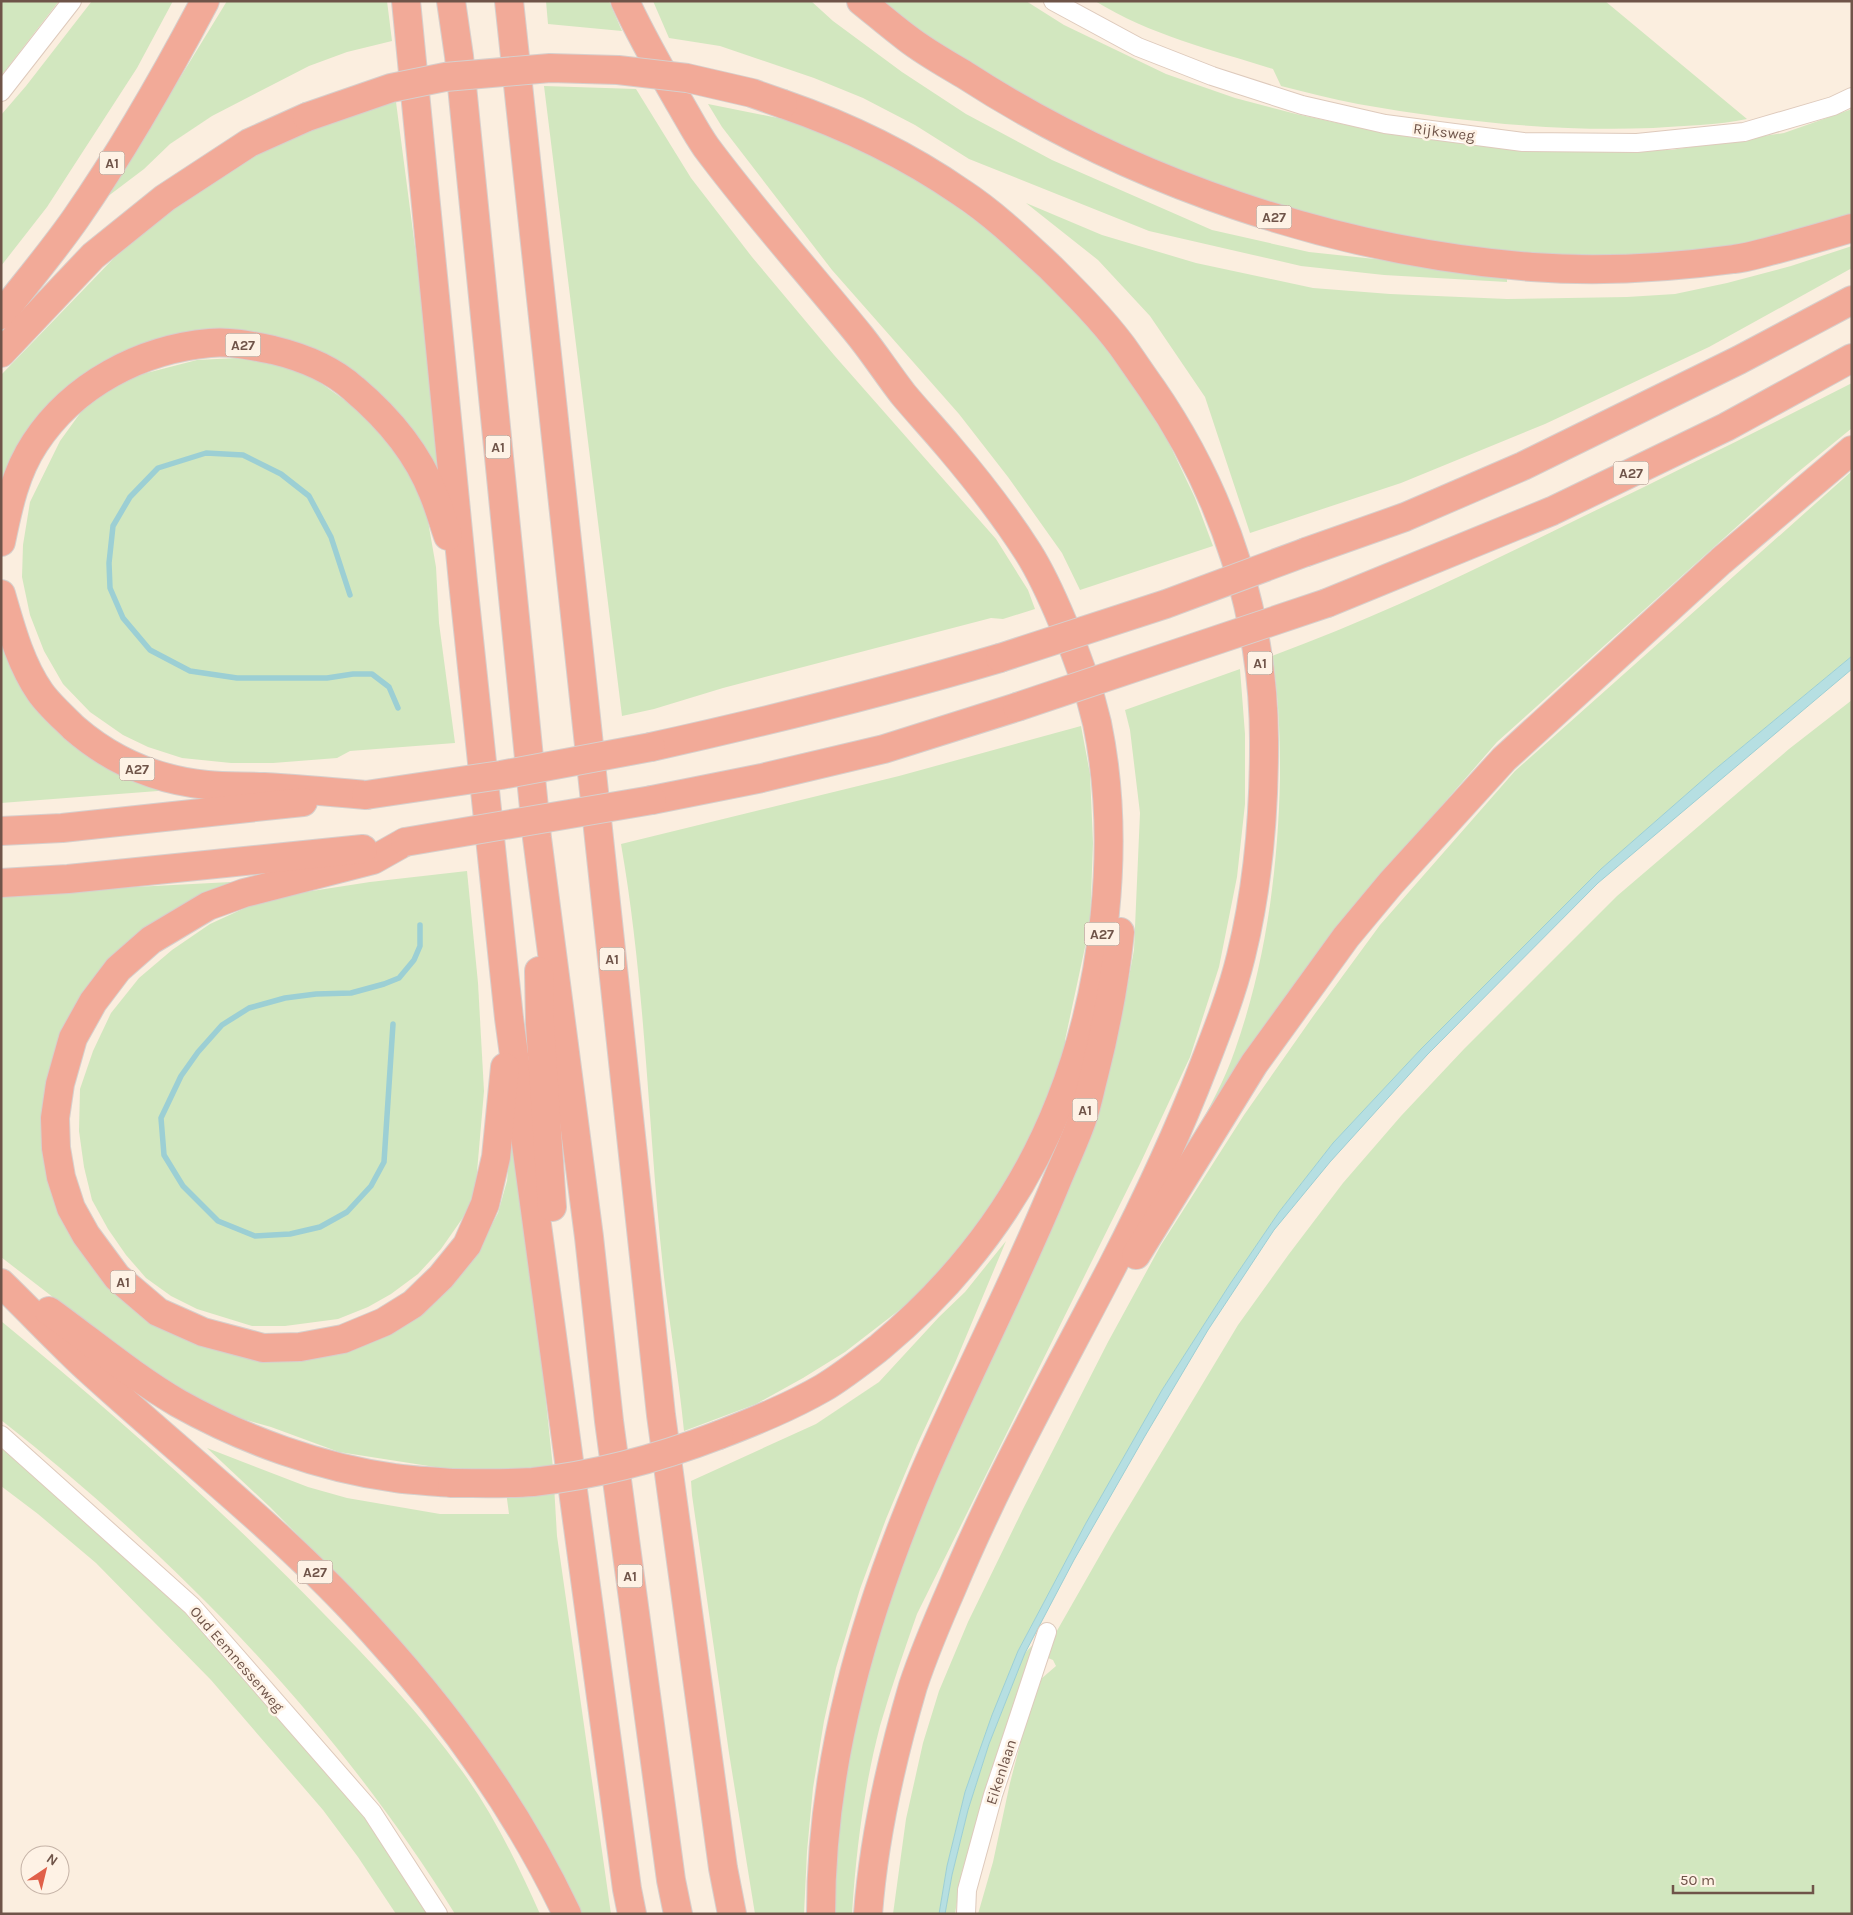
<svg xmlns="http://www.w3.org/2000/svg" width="1853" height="1915" font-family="Karla,sans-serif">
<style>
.green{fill:#d2e7bf}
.water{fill:#b6dfe2;stroke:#9ccfd4}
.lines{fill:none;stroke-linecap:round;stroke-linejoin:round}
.stream{stroke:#9ccfd4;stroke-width:5.5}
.minor-casing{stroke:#decabc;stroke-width:20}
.motorway-casing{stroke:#d7cfcc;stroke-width:30}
.minor{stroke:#fff;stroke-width:18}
.motorway{stroke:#f2aa98;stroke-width:28}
.motorway-bridge-casing{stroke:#d7cfcc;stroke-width:30;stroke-linecap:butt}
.motorway-bridge{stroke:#f2aa98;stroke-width:28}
.labels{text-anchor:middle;stroke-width:5;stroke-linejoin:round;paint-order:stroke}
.shield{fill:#fef2e5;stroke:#9a8378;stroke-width:1}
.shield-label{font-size:14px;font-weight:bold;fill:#6f5449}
.street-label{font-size:15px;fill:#6f5449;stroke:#fef2e5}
</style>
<rect width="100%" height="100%" fill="#fbeedf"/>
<!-- green -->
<g class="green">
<polygon points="1,1 59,1 1,76"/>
<polygon points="92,1 173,1 137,68 47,207 1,266 1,115 26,86"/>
<polygon points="227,1 387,1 392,41 347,52 309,66 212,116 170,144 144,169 107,197"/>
<polygon points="546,1 609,1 622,31 548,24"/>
<polygon points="653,1 811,1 833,21 902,72 966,114 1052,160 1212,230 1309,252 1507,273 1507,282 1384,275 1301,266 1149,231 969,159 915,125 863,98 814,78 720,46 669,38"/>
<polygon points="868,1 1026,1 1064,25 1166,74 1235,98 1296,114 1361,128 1475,145 1554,151 1671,150 1784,133 1852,109 1852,215 1776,243 1613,261 1466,250 1254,204 1063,124"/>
<path d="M1095,1H1605L1747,119C1719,125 1682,126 1653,128C1554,132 1455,121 1358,104C1332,99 1306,92 1281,86L1273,69C1213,50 1150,35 1095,1Z"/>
<polygon points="544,86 636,89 691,178 752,257 834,355 996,539 1028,590 1035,609 1003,619 991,618 723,688 654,709 622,716"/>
<path d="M396,102L425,323L441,486L355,376L175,336C127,344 81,371 47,407C42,412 36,417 32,424C18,443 9,467 1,489V375L113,259L196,189L259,149L357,111Z"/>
<polygon points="708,104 783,119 838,137 921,181 994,234 1083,317 1116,358 1168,441 1195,498 1213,546 1080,590 1062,553 1008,477 959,414 832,270 722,127"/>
<polygon points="1026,203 1102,235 1196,263 1313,288 1390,294 1507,299 1627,297 1675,294 1727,283 1791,266 1852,246 1852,268 1709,347 1545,424 1401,483 1250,533 1205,397 1150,316 1098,260"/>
<polygon points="237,358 265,360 291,367 315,379 360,411 388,440 409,473 425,504 436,567 439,623 455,743 350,751 337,758 273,763 231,763 182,758 148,747 123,735 90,712 63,684 44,651 30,615 22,577 23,545 30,502 60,441 81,412 103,393 131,377 197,360"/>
<path d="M1852,383V428L1792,477L1497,742L1431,818L1341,929L1195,1135C1209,1107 1225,1080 1235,1050C1266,962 1278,870 1280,778C1280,737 1279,697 1272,656C1378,617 1479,568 1580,518C1671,474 1762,429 1852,383Z"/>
<polygon points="1852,471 1852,656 1713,771 1601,869 1421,1049 1333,1143 1279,1212 1230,1284 1162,1390 1086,1523 1018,1651 993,1713 965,1792 947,1866 939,1914 893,1914 906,1819 923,1743 939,1691 968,1622 1023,1509 1108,1342 1161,1245 1244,1115 1314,1015 1380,925 1515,771"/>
<polygon points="1,635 37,704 197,788 1,803"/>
<path d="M1240,669L1245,734V804L1237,877L1219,967L1190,1057L1140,1164L917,1614C904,1651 891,1688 880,1726C864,1787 856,1851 852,1914H831L841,1772L888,1594L931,1490L1095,1114L1123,1009L1134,950L1140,813L1130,730L1125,710Z"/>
<polygon points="1852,700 1852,1914 978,1914 993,1862 1010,1783 1029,1710 1041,1679 1056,1666 1053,1660 1048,1658 1050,1643 1111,1536 1238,1325 1289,1254 1343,1183 1401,1116 1464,1049 1617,896 1789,749"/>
<path d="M1081,726L1090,774L1093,843L1090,924L1065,1040L1068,1048L1061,1077L1007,1191L933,1284L845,1352L803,1378L756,1404L684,1431C679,1379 670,1328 664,1277C648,1133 646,987 621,844L899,776Z"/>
<polygon points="467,871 478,983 484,1091 475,1195 462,1219 441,1249 418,1274 391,1294 368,1307 338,1319 285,1326 252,1326 197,1309 171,1296 146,1278 126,1255 108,1229 92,1200 84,1167 79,1131 80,1089 93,1051 111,1013 139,978 172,950 210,924 247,907 299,893 370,882"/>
<polygon points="250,881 198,903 62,1043 64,1216 194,1340 265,1362 306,1359 482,1243 498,1213 507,1181 512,1129 525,1204 553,1468 557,1536 611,1914 579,1914 514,1793 449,1699 417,1660 370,1608 270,1507 207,1448 308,1487 347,1498 440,1514 509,1514 503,1469 448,1469 339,1452 271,1427 232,1416 183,1392 120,1349 1,1257 1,894"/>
<polygon points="1006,1241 955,1363 917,1445 886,1519 860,1589 836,1668 824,1721 813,1788 807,1851 804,1914 755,1914 729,1753 692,1495 691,1481 816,1424 879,1382 939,1317 965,1292"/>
<path d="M1,1321C113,1413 222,1509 323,1613C372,1663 421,1714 462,1771C494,1815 518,1865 540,1914H455C337,1724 177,1558 1,1420Z"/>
<polygon points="1,1445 110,1538 224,1651 363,1812 431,1914 396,1914 358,1857 323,1810 211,1680 96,1563 38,1514 1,1486"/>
<polygon points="1042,1635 962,1871 955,1914 945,1914 952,1875 968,1810 989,1744 1025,1653"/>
</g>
<!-- water -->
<polygon class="water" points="1852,656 1852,669 1598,883 1427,1055 1330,1162 1274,1230 1208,1330 1145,1436 1074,1560 1025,1653 989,1744 968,1810 952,1875 945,1914 939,1914 947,1866 965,1792 992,1715 1018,1651 1086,1523 1162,1390 1230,1284 1279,1212 1333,1143 1421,1049 1601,869 1713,771"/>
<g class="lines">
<!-- stream -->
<g class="stream">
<polyline points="350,595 331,537 309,496 281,474 243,455 206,453 158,468 130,497 113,526 109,563 110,588 123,618 150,650 190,671 237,678 327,678 353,674 372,674 389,687 398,708"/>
<polyline points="393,1024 384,1162 371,1186 347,1212 320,1227 290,1234 255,1236 218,1221 183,1186 164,1155 161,1118 181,1076 198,1052 222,1025 249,1008 285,998 316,994 351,993 384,984 399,978 414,960 420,946 420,925"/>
</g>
<!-- minor casing -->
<g class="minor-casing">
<g id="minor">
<polyline points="1053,1 1138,47 1212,76 1302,105 1385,124 1523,142 1637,143 1744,132 1833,106 1852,97"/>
<polyline points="1,92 72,1"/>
<polyline points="1,1435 192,1606 372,1812 438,1914"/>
<polyline points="966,1914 967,1890 993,1795 1047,1632"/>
</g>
</g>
<!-- motorway casing -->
<g class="motorway-casing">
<g id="motorway">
<polyline points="406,1 463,582 509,1018 627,1889 632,1914"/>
<polyline points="451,1 459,56 537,838 589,1237 609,1421 671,1880 678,1914"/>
<polyline points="509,1 661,1415 723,1868 732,1914"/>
<path d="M625,1C641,36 660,69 679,102C688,117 696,133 706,147C755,213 810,274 861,337C876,356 889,376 903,394C918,412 934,429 949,447C977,480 1005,516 1028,552C1042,574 1053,599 1063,623C1077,655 1089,689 1097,723C1122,843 1105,989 1060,1102C1022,1199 959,1281 880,1347C862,1361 843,1376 823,1388C790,1407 755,1421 719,1435"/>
<path d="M861,1C876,13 891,26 907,38C925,52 945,63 965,75C1130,182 1336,252 1532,267C1599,272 1668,268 1734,259C1746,258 1758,254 1770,251C1797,244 1825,236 1852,228"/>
<path d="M783,104C847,126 907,155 962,193C994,214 1023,242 1051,268C1076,293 1101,318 1122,346C1132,360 1142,375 1152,389C1224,493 1265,619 1264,746C1264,816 1258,887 1241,956C1232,993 1218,1029 1204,1065C1177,1135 1146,1201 1112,1267C1057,1373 998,1478 952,1588C938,1620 924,1653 913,1686C891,1761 874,1836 868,1914"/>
<path d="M1,315C26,283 53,251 76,218C124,149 166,75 205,1"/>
<polyline points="1,353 93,256 165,198 249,143 307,117"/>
<path d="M1,542C8,508 15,473 35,443C73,385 141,349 210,343C230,341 253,346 273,350C302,357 332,369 354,389C387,417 417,452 433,493C439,507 443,522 448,536"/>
<polyline points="1306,552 1405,517 1523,466 1739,360 1852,300"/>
<path d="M1,594C11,628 20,663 40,692C49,705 63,717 74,728C112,761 157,780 207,785C226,787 245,786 264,787C298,789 332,792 366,795"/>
<polyline points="1327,603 1552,511 1726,427 1852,358"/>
<path d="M651,747C768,721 885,692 1000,658"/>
<polyline points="652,800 762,778 884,749 1017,707"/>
<polyline points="1,831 62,828 303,802"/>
<polyline points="405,842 373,860 244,893 208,906 151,940 118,969 93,1002 73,1038 60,1084 55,1118 56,1148 61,1177 71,1208 86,1235 117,1277 158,1312 203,1332 263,1348 300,1347 343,1339 384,1322 413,1304 441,1277 467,1245 485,1204 496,1157 505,1067"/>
<polyline points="1,883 68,879 363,849"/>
<polyline points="539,971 540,1024 552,1207"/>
<polyline points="1136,1255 1254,1064 1346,937 1391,883 1504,759 1721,561 1852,450"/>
<path d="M1,1283C30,1311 57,1340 86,1367C182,1455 286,1535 373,1632C450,1716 518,1811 567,1914"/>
<path d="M49,1311C92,1342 132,1376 178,1403C244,1440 321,1468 395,1478C414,1481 433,1481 452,1483"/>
<path d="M821,1914C821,1762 864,1615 923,1476C966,1376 1017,1279 1058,1178C1066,1159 1075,1140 1082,1120C1087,1106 1090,1090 1094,1075C1106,1028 1115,980 1120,932"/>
</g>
</g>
<!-- minor -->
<use href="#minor" class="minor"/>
<!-- motorway -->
<use href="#motorway" class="motorway"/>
<!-- motorway-bridge casing -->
<g class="motorway-bridge-casing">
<g id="motorway-bridge">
<polyline points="307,117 391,88 445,77 550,68 618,70 687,78 752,93 783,104"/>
<polyline points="1000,658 1166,604 1306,552"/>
<polyline points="1017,707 1327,603"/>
<polyline points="366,795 501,775 651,747"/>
<polyline points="405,842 652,800"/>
<path d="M452,1483C479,1483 506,1484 533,1482C597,1475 659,1458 719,1435"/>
</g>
</g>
<!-- motorway-bridge -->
<use href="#motorway-bridge" class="motorway-bridge"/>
</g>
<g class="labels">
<!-- shield labels -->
<g class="shield">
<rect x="99.5" y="151.5" width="25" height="23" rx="4"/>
<rect x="1256.5" y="205.5" width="35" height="23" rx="4"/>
<rect x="225.5" y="333.5" width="35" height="23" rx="4"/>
<rect x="485.5" y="435.5" width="25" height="23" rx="4"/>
<rect x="1613.5" y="461.5" width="35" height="23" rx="4"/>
<rect x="1247.5" y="651.5" width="25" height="23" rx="4"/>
<rect x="119.5" y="757.5" width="35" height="23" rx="4"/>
<rect x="1084.5" y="922.5" width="35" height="23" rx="4"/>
<rect x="599.5" y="947.5" width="25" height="23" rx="4"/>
<rect x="1072.5" y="1098.5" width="25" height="23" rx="4"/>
<rect x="110.5" y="1270.5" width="25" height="23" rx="4"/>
<rect x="297.5" y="1560.5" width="35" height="23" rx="4"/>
<rect x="617.5" y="1564.5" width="25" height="23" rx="4"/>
</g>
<g class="shield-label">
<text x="112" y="168">A1</text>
<text x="1274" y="222">A27</text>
<text x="243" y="350">A27</text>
<text x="498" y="452">A1</text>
<text x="1631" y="478">A27</text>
<text x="1260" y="668">A1</text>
<text x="137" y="774">A27</text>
<text x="1102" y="939">A27</text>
<text x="612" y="964">A1</text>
<text x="1085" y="1115">A1</text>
<text x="123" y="1287">A1</text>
<text x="315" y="1577">A27</text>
<text x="630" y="1581">A1</text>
</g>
<!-- street labels -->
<g class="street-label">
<text transform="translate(1444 132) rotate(7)" y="5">Rijksweg</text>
<text transform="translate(237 1659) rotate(49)" y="5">Oud Eemnesserweg</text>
<text transform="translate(1001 1772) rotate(-72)" y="5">Eikenlaan</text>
</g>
</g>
<!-- border -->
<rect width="1853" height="1915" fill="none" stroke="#6f5449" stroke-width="5"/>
<!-- north arrow -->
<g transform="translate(45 1870) rotate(35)"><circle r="24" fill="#fef2e5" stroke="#c5b3a7"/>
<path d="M0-4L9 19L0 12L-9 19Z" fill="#e06049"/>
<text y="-8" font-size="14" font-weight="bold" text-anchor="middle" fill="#6f5449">N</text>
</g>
<!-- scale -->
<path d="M1673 1885v8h140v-8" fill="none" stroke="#6f5449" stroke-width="2.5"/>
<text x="1680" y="1885" font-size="15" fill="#6f5449" stroke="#fef2e5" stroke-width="4" paint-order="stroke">50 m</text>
</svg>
